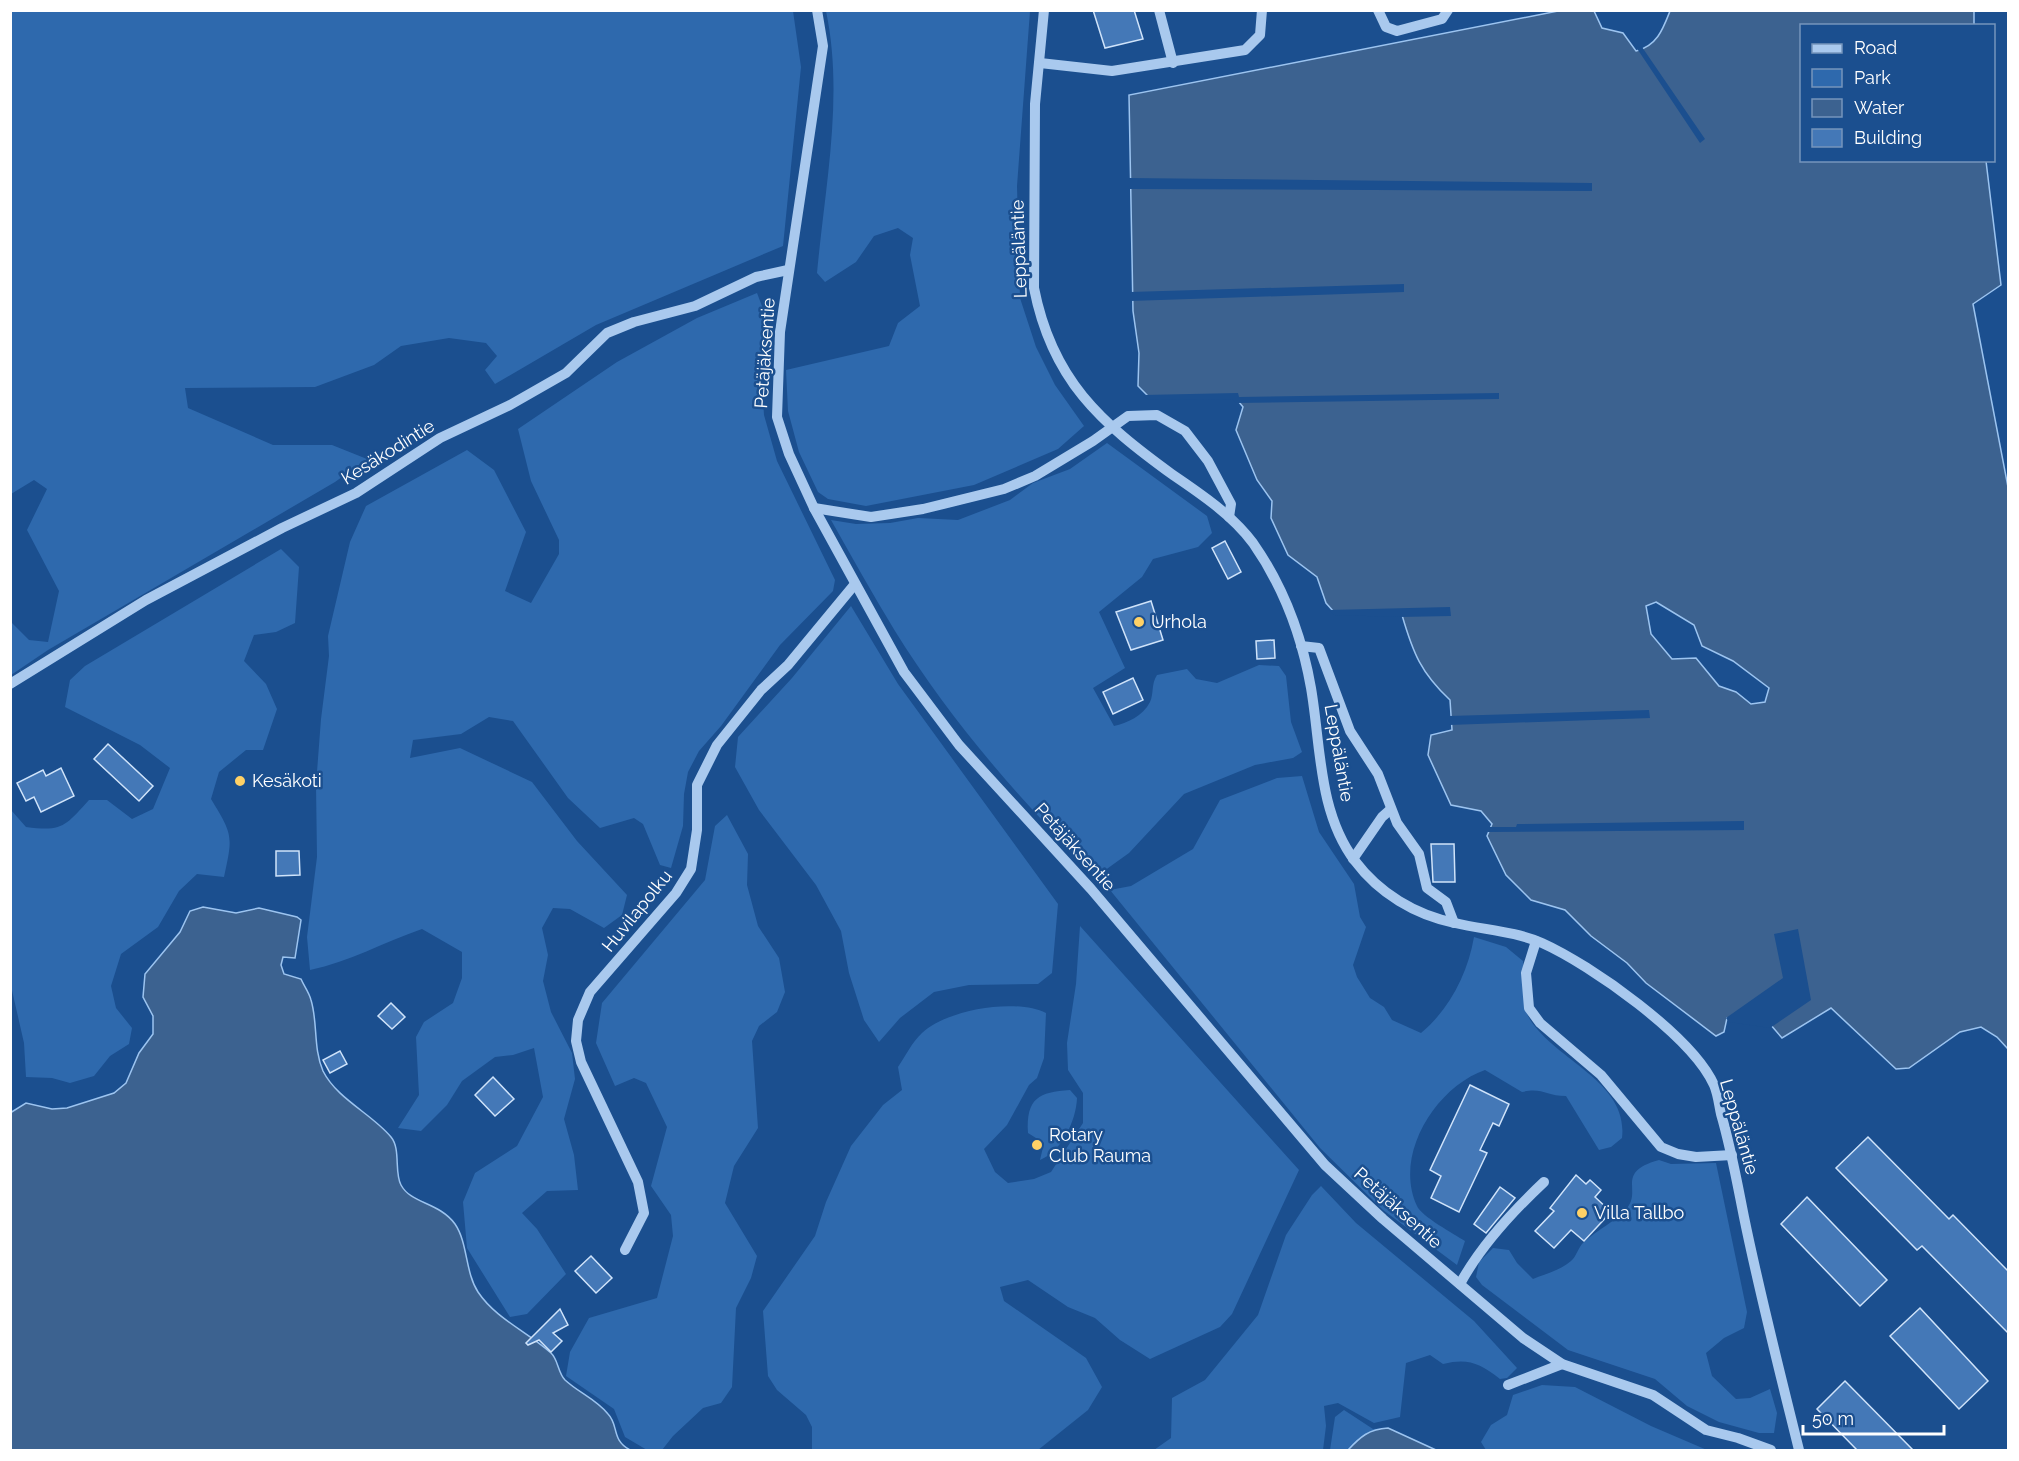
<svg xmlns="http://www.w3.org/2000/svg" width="2019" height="1461" font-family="Raleway,sans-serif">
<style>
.green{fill:#2e69ad}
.water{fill:#3c6290;stroke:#9cc4f0;stroke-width:1.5;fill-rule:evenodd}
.pier{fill:#1b4f8f}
.building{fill:#4478b7;stroke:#cfe3fa;stroke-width:1.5}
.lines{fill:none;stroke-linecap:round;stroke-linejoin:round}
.minor{stroke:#a9c9ee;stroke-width:10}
.poi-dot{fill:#ffd166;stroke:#1b4f8f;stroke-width:2}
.labels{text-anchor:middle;stroke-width:5;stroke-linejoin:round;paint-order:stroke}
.street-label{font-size:18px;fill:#fff;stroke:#1b4f8f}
.poi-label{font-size:18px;fill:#fff;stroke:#1b4f8f;text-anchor:start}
</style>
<rect width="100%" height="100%" fill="#1b4f8f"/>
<!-- green -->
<g class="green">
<polygon points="11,10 793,11 801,67 783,246 596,325 495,384 485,370 497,356 486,343 449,338 401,346 374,365 315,387 185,388 188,408 273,445 332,445 367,459 335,482 48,650 11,675 11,622 29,640 48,642 59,591 27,530 47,489 34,480 11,494"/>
<path d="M826,11H1030L1017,186L1020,298L1036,347L1055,385L1084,426L1058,449L974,485L866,506L828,499L818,492L799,452L788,411L786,370L889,346L898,323L920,306L910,255L913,238L898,228L874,236L856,262L825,282L817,273C825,186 844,96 826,11Z"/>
<path d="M757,293L765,314L761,371L764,415L777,461L835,580L833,591L780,645L721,726L699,751L688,772L684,794L683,826L671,868L660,865L643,824L634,818L600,828L568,798L513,721L489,717L461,734L413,740L410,758L460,748L532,782L577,841L627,895L622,915L604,928L570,909L553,908L542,928L548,955L543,981L551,1012L572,1053L575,1079L564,1119L574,1155L578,1190L547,1191L522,1213L537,1229L566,1274L527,1314L510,1317L467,1248L463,1202L475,1173L517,1146L543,1097L534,1048L513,1055L495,1057L462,1081L447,1105L421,1131L398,1128L419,1095L416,1037L424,1022L453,1003L462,978V952L422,929C384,942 349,962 310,970L307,937L317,857L316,785L321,719L329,656L328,636L350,542L366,506L467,450L494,470L526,532L505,591L531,603L559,554V540L531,481L518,429L617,362L697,318Z"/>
<path d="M1107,443L1207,516L1212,533L1198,547L1153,559L1142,577L1099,612L1125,668L1093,688L1114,726C1127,723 1143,716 1150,702C1154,693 1151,684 1157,675L1187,669L1196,679L1217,683L1259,665L1279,666L1286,676L1291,722L1302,752L1293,758L1255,765L1184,794L1129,853L1097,876C1021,802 951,721 895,631C873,595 852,557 831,520L856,524L890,523L918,518L958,520L1010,500L1033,483L1070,469Z"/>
<path d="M281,549L299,567L295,623L276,632L254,635L244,661L266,684L277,709L263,750H246L219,772L211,799C233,835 233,836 224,877L197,874L179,891L158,927L121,954L111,986L116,1008L132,1028L129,1044L110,1056L94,1076L70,1083L52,1078L26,1077L24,1043L11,986V810L26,827C63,832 65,826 89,800H107L132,819L153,809L170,768L140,745L65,707L70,680L85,666Z"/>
<polygon points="851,606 898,684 1058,904 1052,973 1038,984 969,985 934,992 900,1018 879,1042 864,1020 849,973 841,931 816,885 759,810 735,767 738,737 792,678"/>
<path d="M1302,776L1319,832L1354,884L1360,917L1366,927L1353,965L1357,977L1370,998L1384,1007L1392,1020L1421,1033C1449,1010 1468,973 1474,937L1506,947L1523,961C1525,975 1523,1005 1528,1016C1552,1060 1629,1080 1622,1138L1611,1147L1599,1150L1566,1096C1546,1096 1542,1087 1522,1092L1485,1070C1436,1087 1393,1155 1417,1206C1421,1216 1454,1234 1465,1241L1457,1265L1383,1210L1320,1148L1110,890L1131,886L1193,849L1220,800L1277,778Z"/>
<polygon points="727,815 748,854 747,885 758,926 779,958 785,992 777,1012 759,1026 752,1041 758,1128 734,1166 725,1203 757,1256 751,1278 736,1308 732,1387 721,1403 703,1408 673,1436 662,1450 647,1450 625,1437 614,1409 566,1376 570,1352 589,1318 657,1298 673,1236 671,1215 651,1186 667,1127 646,1083 634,1078 615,1086 596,1043 602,1003 705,880 715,826"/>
<path d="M1080,926L1299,1170L1232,1314L1220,1327L1150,1359L1120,1340L1095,1318L1068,1307L1028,1280L1000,1287L1004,1301L1086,1358L1102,1387L1088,1410L1038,1450H812V1427L806,1415L777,1390L768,1376L763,1311L815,1236L826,1202L851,1146L883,1105L902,1090L898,1067C905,1057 912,1042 922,1033C948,1009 1015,998 1046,1013L1044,1058L1037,1078L1029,1085L1007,1125L984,1149L995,1172L1008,1183L1034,1179L1051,1172L1083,1123V1093L1068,1070L1067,1043L1076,984Z"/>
<path d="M1070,1090L1077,1098C1076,1121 1062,1151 1040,1160L1044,1143L1028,1133C1026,1098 1039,1092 1070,1090Z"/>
<path d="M1659,1160L1671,1164L1716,1163L1747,1312L1744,1328L1724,1338L1706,1353L1712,1376L1736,1399L1750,1398L1770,1389L1777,1413L1774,1433H1759L1719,1422L1687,1406L1655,1379L1568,1350L1482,1285L1476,1277L1479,1262L1493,1248L1509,1250L1517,1263L1533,1279C1545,1274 1561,1270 1571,1261C1577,1256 1578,1247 1584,1242C1598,1229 1615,1222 1627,1208C1642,1190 1615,1172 1659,1160Z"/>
<path d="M1321,1186L1356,1223L1474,1321L1517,1368L1507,1378L1500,1379C1479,1363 1468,1358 1443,1364L1430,1355L1406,1363L1400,1417L1374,1423L1338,1403L1324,1406L1326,1426L1323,1450H1154L1171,1438L1172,1398L1205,1380L1258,1315L1286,1235L1312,1195Z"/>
<polygon points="1542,1385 1575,1387 1651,1426 1707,1450 1486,1450 1481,1442 1491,1425 1507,1415 1513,1395"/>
<polygon points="1344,1410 1373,1429 1388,1428 1415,1450 1330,1450 1335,1417"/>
</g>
<!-- water -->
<g class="water">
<path d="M1558,11H1594L1602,28L1623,33L1636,51C1657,46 1663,29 1670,11H1974V25L1802,26V160L1986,161L2001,285L1973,304L2008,487V1049L1997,1037L1981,1027L1960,1032L1909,1068L1896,1069L1831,1008L1782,1038L1770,1024L1727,1018L1724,1032L1716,1036L1646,983L1627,963L1591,936L1565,910L1531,900L1506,875L1487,836L1492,824L1481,811L1451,805L1428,755L1431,735L1452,730L1450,700C1421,673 1413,653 1402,615L1334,612L1326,603L1317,577L1288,555L1271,518L1272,501L1257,480L1236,430L1243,407L1234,396L1149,397L1138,386L1139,353L1133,311L1129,95ZM1656,602L1694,625L1702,646L1733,661L1769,688L1765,702L1751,704L1736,692L1719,686L1696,658L1672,659L1651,634L1646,606Z"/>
<path d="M203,907L236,913L259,908L297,917L301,920L295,958L283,957L281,965L284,974L301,979C304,986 309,992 311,1000C318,1023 313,1048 323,1071C337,1099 372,1114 391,1137C401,1149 394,1172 401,1185C411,1204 439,1202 455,1224C468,1243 465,1272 478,1292C496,1319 528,1332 551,1353C558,1359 558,1373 565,1380C579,1393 596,1399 608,1414C619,1425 611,1440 630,1450H11L10,1113L26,1103L52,1109L67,1108L114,1093L126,1083L139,1053L153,1034V1016L143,997L145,974L180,932L190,911Z"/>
<path d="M1388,1428L1436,1450H1348C1360,1437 1369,1429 1388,1428Z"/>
</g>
<!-- pier -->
<g class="pier">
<polygon points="1632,41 1637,48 1642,47 1705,139 1700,143"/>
<polygon points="1129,178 1592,183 1592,191 1129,189"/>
<polygon points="1404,284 1404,292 1130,301 1130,292"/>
<polygon points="1238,393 1239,397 1499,393 1499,399 1236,403 1232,399 1149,400 1143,395"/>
<polygon points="1450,607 1451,616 1399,617 1334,615 1329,610"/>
<polygon points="1649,710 1650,718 1449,725 1449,716"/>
<polygon points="1744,821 1744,830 1488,832 1488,827 1516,827 1517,824"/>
<polygon points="1798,929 1811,1000 1770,1028 1729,1022 1726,1018 1783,978 1774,934"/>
</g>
<!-- building -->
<g class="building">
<polygon points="1093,10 1134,10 1143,39 1105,48"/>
<polygon points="1225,541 1241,572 1228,579 1212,548"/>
<polygon points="1151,601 1163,640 1131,650 1116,612"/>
<polygon points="1274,640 1275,658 1257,659 1256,641"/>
<polygon points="1133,678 1143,700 1113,714 1103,692"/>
<polygon points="108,744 153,786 139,801 94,759"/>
<polygon points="61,768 74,796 41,812 34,797 26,801 17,783 43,770 46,776"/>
<polygon points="1431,844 1454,844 1455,882 1433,882"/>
<polygon points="276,851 299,851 300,875 276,876"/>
<polygon points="391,1003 405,1017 392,1029 378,1016"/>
<polygon points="340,1051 347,1064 330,1073 323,1060"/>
<polygon points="493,1077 514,1099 495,1116 475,1095"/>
<polygon points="1470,1085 1509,1104 1499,1126 1493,1123 1480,1150 1487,1153 1459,1212 1431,1198 1441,1176 1430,1170"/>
<polygon points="1868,1137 1949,1219 1953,1215 2008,1271 2008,1333 1922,1246 1917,1250 1836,1168"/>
<polygon points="1576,1175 1586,1184 1590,1180 1601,1190 1595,1197 1611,1212 1584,1241 1571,1230 1554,1248 1535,1231 1554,1211 1550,1208"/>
<polygon points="1500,1187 1515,1198 1486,1233 1474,1224"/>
<polygon points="1807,1197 1887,1280 1860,1306 1781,1224"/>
<polygon points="591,1256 612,1278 596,1293 575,1271"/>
<polygon points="1920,1308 1988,1381 1959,1409 1890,1336"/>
<polygon points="560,1309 568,1325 553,1333 562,1341 551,1352 539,1340 528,1345 526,1343"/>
<polygon points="1845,1381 1913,1450 1857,1450 1817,1409"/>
</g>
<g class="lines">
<!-- minor -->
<g class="minor">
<polyline points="817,10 823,46 780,332 777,417 789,454 814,508 904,672 959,745 1091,889 1325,1165 1383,1219 1523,1338 1562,1364 1653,1395 1706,1430 1738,1438 1771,1450"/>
<path d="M1044,10L1035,104L1034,288C1052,380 1100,422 1173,475C1201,494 1232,515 1253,543C1283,586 1302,637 1311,688C1321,746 1318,812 1355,861C1379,893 1415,915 1455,923C1484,930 1514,931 1542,943C1591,965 1692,1036 1714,1085C1718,1094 1719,1105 1721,1114C1731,1148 1737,1182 1744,1217C1760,1295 1780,1373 1799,1450"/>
<polyline points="1159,10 1173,63"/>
<polyline points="1378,10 1386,27 1397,31 1442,19 1448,10"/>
<polyline points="1040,63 1112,71 1245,50 1260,35 1262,10"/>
<polyline points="814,508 871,517 923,509 1004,489 1035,476 1093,441 1128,416 1157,415 1185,431 1208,461 1231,504 1229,517"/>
<polyline points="1301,646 1319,648 1350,731 1378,774 1397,823 1419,854 1427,888 1446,902 1454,923"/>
<polyline points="10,684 146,600 282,528 356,493 440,438 510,405 566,373 607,333 634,322 695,306 756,277 788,270"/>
<polyline points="1353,859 1382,817 1391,809"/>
<polyline points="1536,941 1526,973 1529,1008 1540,1023 1601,1075 1661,1147 1678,1154 1696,1157 1732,1155"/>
<polyline points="625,1250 644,1213 638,1182 581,1062 576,1041 578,1020 590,992 676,893 691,869 697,830 697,785 717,745 761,690 788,665 855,584"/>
<path d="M1460,1284C1481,1245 1512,1212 1544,1182"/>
<polyline points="1508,1385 1562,1364"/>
</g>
</g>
<!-- markers -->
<g class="poi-dot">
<circle cx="1139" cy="622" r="6"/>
<circle cx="240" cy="781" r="6"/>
<circle cx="1037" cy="1145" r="6"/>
<circle cx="1582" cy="1213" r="6"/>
</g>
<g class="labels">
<!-- street labels -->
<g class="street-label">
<text transform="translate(1019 249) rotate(-92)" y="6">Leppäläntie</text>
<text transform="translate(765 353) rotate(-86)" y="6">Petäjäksentie</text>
<text transform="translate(388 452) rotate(-32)" y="6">Kesäkodintie</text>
<text transform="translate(1339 753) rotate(80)" y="6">Leppäläntie</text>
<text transform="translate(1075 847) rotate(48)" y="6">Petäjäksentie</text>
<text transform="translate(637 911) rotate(-51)" y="6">Huvilapolku</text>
<text transform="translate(1739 1127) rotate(74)" y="6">Leppäläntie</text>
<text transform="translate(1398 1208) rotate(42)" y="6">Petäjäksentie</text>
</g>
<!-- poi labels -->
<g class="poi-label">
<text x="1151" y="628">Urhola</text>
<text x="252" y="787">Kesäkoti</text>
<text x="1049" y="1141">Rotary<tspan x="1049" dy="21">Club Rauma</tspan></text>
<text x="1594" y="1219">Villa Tallbo</text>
</g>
</g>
<!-- border -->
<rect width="2019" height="1461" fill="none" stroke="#ffffff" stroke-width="24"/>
<!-- legend -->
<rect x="1800" y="24" width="195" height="138" fill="#1b4f8f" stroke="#7695bc" stroke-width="1.5"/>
<rect x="1812" y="44" width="30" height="9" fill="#a9c9ee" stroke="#7695bc" stroke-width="1.5"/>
<text x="1854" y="54" font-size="18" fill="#ffffff">Road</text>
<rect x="1812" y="69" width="30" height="18" fill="#2e69ad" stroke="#7695bc" stroke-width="1.5"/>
<text x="1854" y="84" font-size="18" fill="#ffffff">Park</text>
<rect x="1812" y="99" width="30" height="18" fill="#3c6290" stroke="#7695bc" stroke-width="1.5"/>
<text x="1854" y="114" font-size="18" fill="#ffffff">Water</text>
<rect x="1812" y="129" width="30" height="18" fill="#4478b7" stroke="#7695bc" stroke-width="1.5"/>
<text x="1854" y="144" font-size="18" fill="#ffffff">Building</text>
<!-- scale -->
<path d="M1803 1425v9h141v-9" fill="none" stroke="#ffffff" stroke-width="3"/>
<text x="1812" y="1425" font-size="18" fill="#ffffff" stroke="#1b4f8f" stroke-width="4.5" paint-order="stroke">50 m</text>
</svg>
